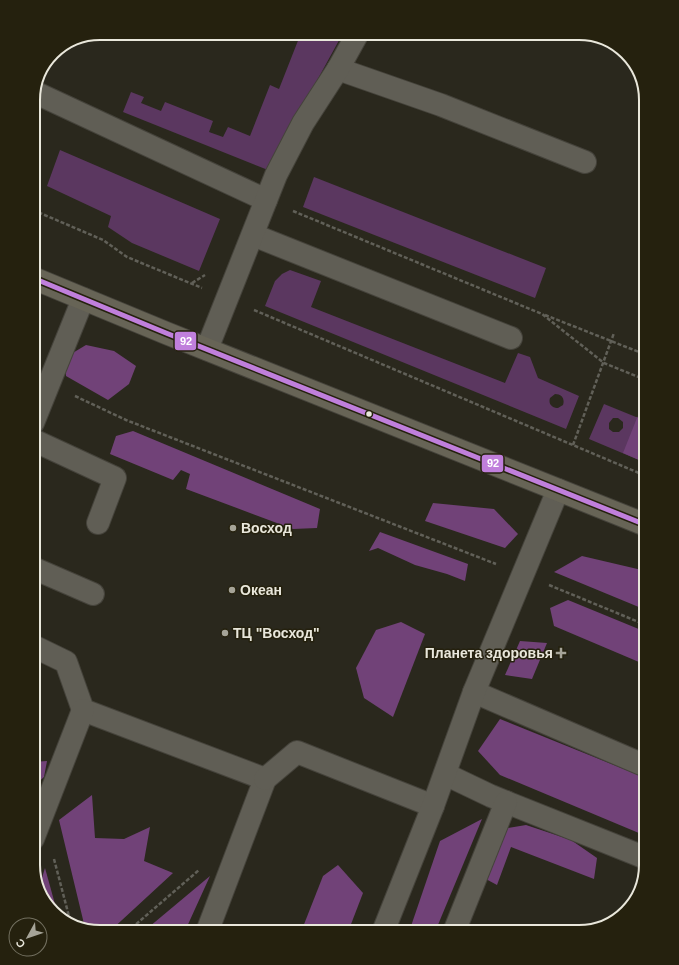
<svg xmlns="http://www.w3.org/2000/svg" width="679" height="965" font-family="Helvetica,sans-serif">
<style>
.green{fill:#5b3760;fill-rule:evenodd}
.forest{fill:#714278}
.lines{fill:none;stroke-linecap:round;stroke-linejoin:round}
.minor-casing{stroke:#45433b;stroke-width:24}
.major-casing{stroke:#45433b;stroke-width:24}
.path{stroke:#616058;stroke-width:2.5;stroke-dasharray:4 2;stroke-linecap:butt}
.minor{stroke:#605e55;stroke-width:22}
.major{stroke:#676456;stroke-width:22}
.bus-1-casing{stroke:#25210e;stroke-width:8}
.bus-1{stroke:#c07fdc;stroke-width:5}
.bus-dot{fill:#e9e7db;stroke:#25210e;stroke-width:1.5}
.poi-dot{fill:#a6a498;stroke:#25210e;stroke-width:1.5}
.labels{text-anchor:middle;stroke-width:3;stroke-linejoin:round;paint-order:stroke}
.poi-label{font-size:14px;font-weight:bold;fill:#e9e7db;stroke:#25210e;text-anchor:start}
.rim{fill:none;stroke:#e9e7db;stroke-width:2}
.line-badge{stroke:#25210e;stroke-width:1.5}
.badge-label{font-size:11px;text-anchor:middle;font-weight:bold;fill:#fff}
</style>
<rect width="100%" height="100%" fill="#2a281d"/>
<!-- green -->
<g class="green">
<polygon points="301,33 343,33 268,170 123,112 131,92 144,97 141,103 161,111 165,102 213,121 209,132 223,137 228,127 250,136 270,85 279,89"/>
<polygon points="60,150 220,219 199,271 132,243 108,227 111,216 47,186"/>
<polygon points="314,177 546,268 535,298 303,207"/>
<path d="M290,270L321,281L311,307L505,383L518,353L530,357L538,378L579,396L566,429L265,306L275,281L282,274ZM555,394C562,394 565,399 563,405L558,408C552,408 548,404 550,398Z"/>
<path d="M604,404L636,417L646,416V463L589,439ZM613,418H618L623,422V428L619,432H613L609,429V423Z"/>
</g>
<!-- forest -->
<g class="forest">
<polygon points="86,345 114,351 136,366 129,384 108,400 66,376 66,357"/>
<polygon points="646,416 646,463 623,453 637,418"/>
<polygon points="133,431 320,509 317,528 293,529 186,489 190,474 181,470 173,480 110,454 116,436"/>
<polygon points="433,503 494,509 518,534 505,548 425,521"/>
<polygon points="380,532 468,564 465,581 447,574 415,565 378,548 369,551"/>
<polygon points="582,556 646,571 646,610 554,572"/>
<polygon points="568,600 646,632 646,665 554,626 550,608"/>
<polygon points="401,622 425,634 393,717 364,698 356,668 376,630"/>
<polygon points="520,641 547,643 532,679 505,675"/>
<polygon points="500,719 646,778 646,836 500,775 478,751"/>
<polygon points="47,761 44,777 33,787 33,762"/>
<polygon points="92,795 95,838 124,839 150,827 144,861 173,873 109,932 96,932 85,928 59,820"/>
<polygon points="482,819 435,932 409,932 440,841"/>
<polygon points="526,825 571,840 597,858 594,879 511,847 497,885 484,878 488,856 508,828"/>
<polygon points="338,865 363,893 348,932 301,932 323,876"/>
<polygon points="45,868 58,915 42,898 39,887"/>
<polygon points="210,876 185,931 182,932 143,932"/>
</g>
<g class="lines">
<!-- minor casing -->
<g class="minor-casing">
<g id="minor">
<polyline points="338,69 441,105 585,162"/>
<polyline points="34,92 266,200"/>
<polyline points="253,235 511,338"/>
<polyline points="207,349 276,175 303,123 338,69 358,33"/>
<polyline points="33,423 83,299"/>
<polyline points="33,440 115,478 98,523"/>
<polyline points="33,568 93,594"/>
<polyline points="33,646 66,662 83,710 265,779 207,932"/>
<polyline points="474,692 646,766"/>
<polyline points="445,774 491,796 646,858"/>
<polyline points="265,779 297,752 433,806"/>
<polyline points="33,839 83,710"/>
<polyline points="383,932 433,806 474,692 558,490"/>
<polyline points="454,932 506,802"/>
</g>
</g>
<!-- major casing -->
<g class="major-casing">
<polyline id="major" points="33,278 166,333 646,525"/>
</g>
<!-- path -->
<g class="path">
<polyline points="33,210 103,240 127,257 202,288"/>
<polyline points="293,211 542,314 604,363 646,380"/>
<polyline points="192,283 205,275"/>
<polyline points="254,310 646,476"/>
<polyline points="545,315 644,354 646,358"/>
<polyline points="75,396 126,420 496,564"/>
<polyline points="573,445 614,333"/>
<polyline points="549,585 646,625"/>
<polyline points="54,859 71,924"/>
<polyline points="127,932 199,870"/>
</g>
<!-- minor -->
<use href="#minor" class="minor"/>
<!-- major -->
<use href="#major" class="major"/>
<!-- bus-1 casing -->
<g class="bus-1-casing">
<polyline id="bus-1" points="33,278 166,333 646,525"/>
</g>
<!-- bus-1 -->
<use href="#bus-1" class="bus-1"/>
</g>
<!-- markers -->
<circle class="bus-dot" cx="369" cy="414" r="3.5"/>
<g class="poi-dot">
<circle cx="233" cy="528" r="4"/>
<circle cx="232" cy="590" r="4"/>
<circle cx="225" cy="633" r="4"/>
<path d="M559 647h4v4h4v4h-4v4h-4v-4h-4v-4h4z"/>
</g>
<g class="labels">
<!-- poi labels -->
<g class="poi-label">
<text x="241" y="533">Восход</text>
<text x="240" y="595">Океан</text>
<text x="233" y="638">ТЦ "Восход"</text>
<text x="553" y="658" text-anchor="end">Планета здоровья</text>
</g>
</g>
<!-- crop -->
<path d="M0 0H679V965H0ZM100 40H579A60 60 0 0 1 639 100V865A60 60 0 0 1 579 925H100A60 60 0 0 1 40 865V100A60 60 0 0 1 100 40Z" fill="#25210e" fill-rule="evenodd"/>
<path class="rim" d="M100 40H579A60 60 0 0 1 639 100V865A60 60 0 0 1 579 925H100A60 60 0 0 1 40 865V100A60 60 0 0 1 100 40Z"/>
<g class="line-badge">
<rect x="174" y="331" width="23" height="20" rx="4" fill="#c07fdc"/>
<rect x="481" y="454" width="23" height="19" rx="4" fill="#c07fdc"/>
</g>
<g class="badge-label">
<text x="186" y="345">92</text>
<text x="493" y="467">92</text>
</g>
<!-- north arrow -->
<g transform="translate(28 937) rotate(230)"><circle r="19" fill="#25210e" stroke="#737060"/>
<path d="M0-3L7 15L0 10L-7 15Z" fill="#a6a498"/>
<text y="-6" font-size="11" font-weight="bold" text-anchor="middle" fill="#e9e7db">С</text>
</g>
</svg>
